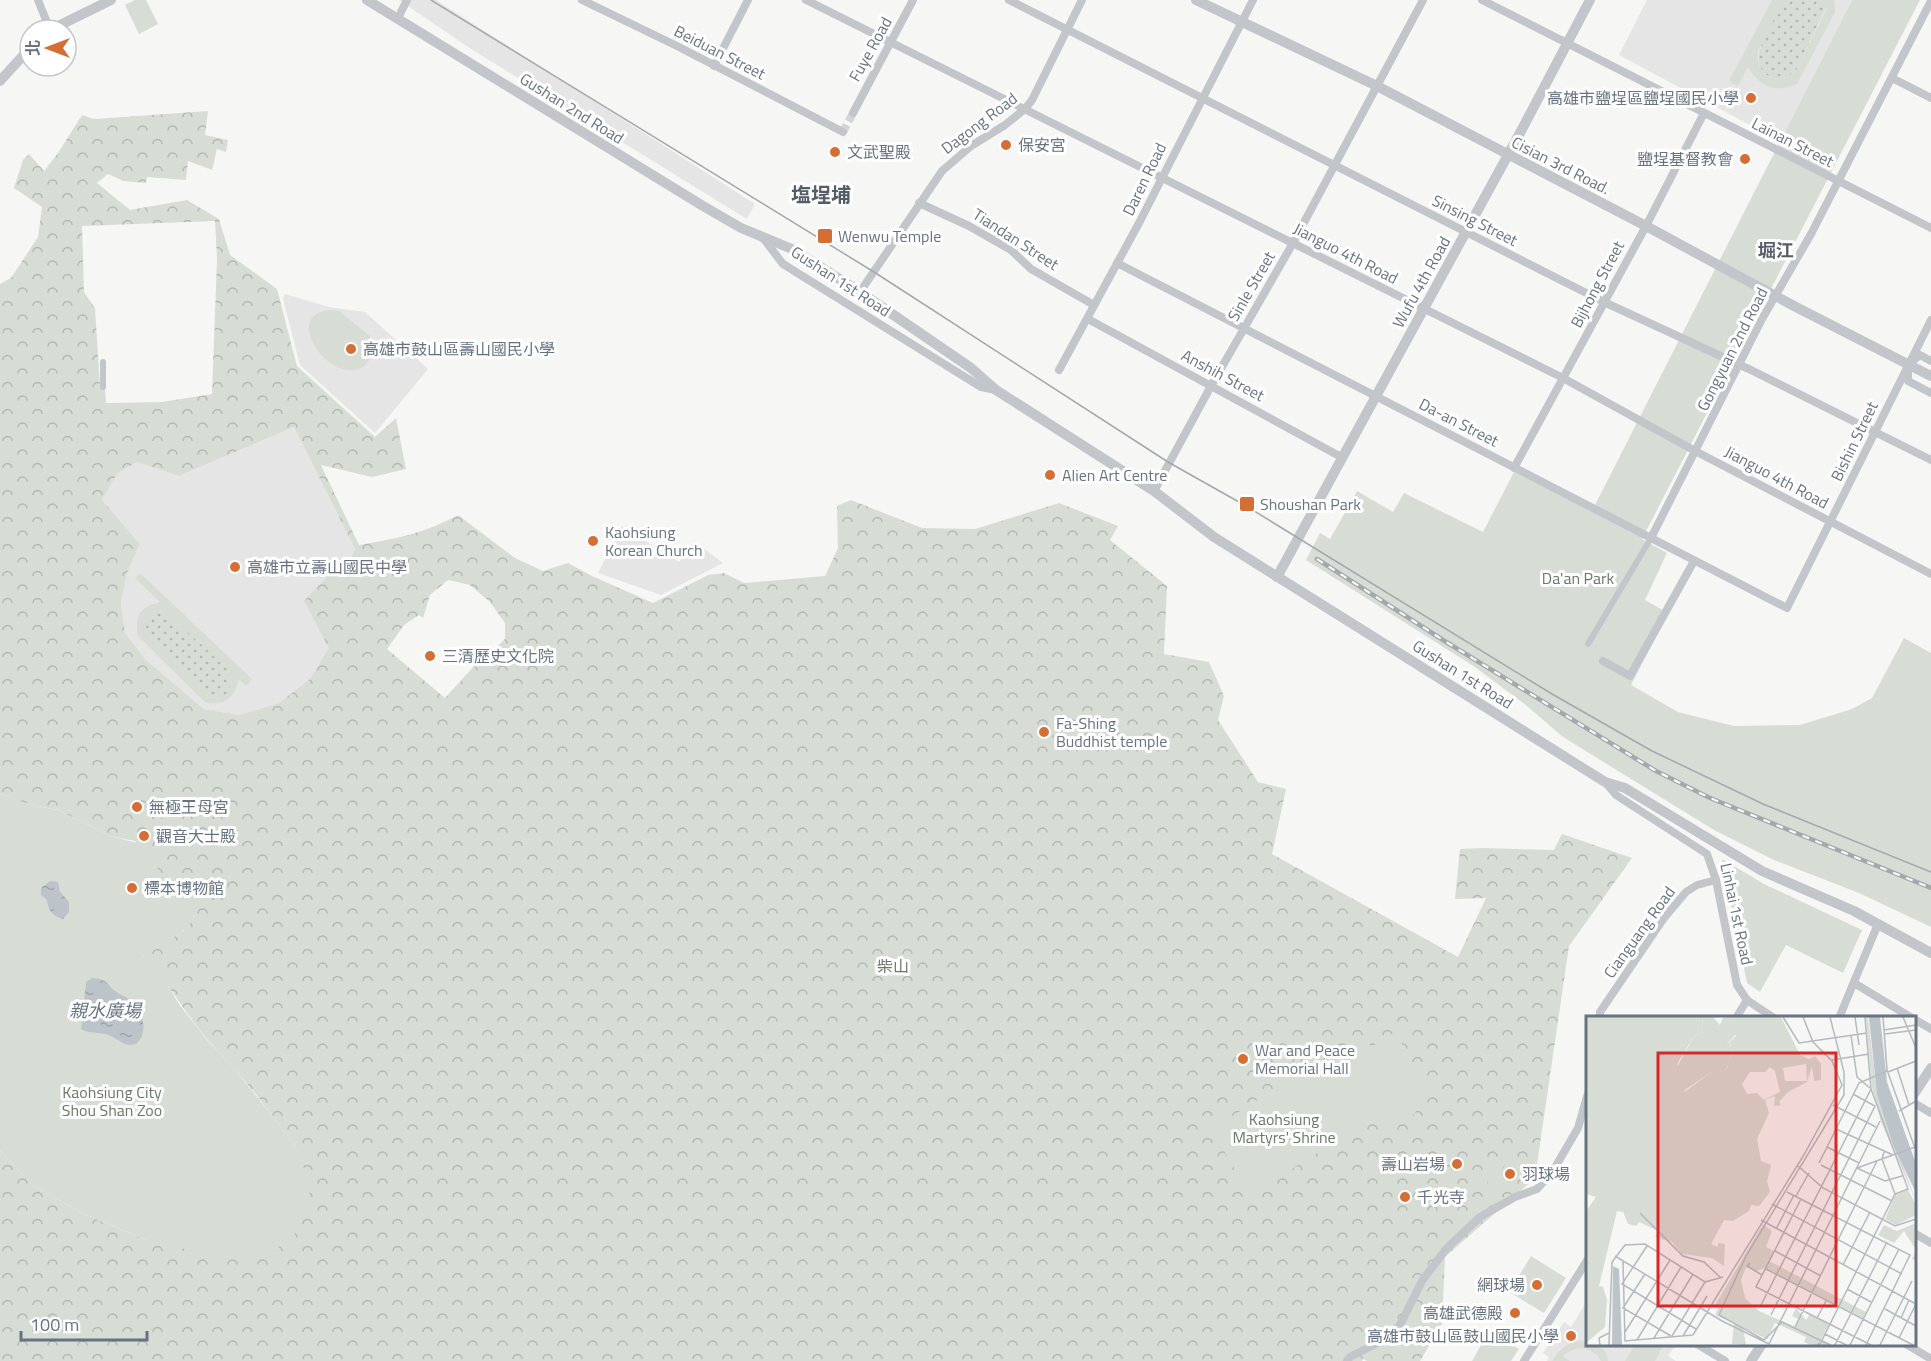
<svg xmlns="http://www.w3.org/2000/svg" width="1931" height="1361" font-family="'Titillium Web','Noto Sans TC',sans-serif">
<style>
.built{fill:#e4e5e4}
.grass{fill:url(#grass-dots)}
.forest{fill:url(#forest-crowns);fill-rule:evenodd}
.green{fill:#d7ddd5;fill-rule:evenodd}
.water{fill:url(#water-ripples)}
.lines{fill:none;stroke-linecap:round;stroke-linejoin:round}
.minor-tunnel{stroke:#d2d5d8;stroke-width:8;stroke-dasharray:8 4;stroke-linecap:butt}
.pedestrian{stroke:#c2c5c9;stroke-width:6}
.minor{stroke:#c2c5c9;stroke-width:8}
.tertiary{stroke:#c2c5c9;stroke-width:10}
.tram{stroke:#a4a8ad;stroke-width:1.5}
.rail-casing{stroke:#a4a8ad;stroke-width:4.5}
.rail{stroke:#fff;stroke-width:2;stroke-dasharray:7;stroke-linecap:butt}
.poi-dot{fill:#d56e35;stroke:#fff;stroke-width:2}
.labels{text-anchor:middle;stroke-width:6;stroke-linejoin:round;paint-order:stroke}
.street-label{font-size:16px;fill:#687382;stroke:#fff}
.poi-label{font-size:16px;fill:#687382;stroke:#fff;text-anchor:start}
.park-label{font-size:16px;fill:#687a66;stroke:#fff}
.neighbourhood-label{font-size:18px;font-weight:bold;fill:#555d68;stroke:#fff}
.water-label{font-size:18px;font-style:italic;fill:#63747f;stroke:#fff}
.quarter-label{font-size:20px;font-weight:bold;fill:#555d68;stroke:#fff}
.inset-river{fill:none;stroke:#bcc4ca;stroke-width:3}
.inset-road{fill:none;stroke:#b4babf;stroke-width:1.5}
.view{fill:#d62828;fill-opacity:0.15;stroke:#d62828;stroke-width:3}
.inset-edge{fill:none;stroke:#687382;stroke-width:3}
</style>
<defs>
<pattern id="grass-dots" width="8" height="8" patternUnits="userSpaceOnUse" patternTransform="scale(1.5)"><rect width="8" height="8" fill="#d7ddd5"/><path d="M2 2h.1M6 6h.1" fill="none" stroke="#b2b8b2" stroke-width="1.8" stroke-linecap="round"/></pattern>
<pattern id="forest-crowns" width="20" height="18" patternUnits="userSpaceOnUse" patternTransform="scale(1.5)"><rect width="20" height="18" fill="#d7ddd5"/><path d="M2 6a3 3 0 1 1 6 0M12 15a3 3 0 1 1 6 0" fill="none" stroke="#b2b8b2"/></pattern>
<pattern id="water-ripples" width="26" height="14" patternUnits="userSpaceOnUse" patternTransform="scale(1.5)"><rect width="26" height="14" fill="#bcc4ca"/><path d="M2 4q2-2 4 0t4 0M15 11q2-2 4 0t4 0" fill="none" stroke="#9da4a9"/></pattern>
</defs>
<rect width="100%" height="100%" fill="#f6f6f4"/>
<!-- built -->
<g class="built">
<polygon points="399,0 436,0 755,204 747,219 468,47"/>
<polygon points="1647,0 1852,0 1780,141 1619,55"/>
<polygon points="285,294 329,307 365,312 428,369 375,433 300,365 283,299"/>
<polygon points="294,427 355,549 350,560 329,575 330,648 310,679 279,703 239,715 204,709 146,660 125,633 121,603 127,573 140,544 102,500 117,474 137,462 179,476"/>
<polygon points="622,526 679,562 694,541 723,563 661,595 598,573"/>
<polygon points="1587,1301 1588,1344 1676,1345 1668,1356 1676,1361 1547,1361 1549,1357 1543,1353 1564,1322 1571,1327"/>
</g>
<!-- grass -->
<g class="grass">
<path d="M1784,0H1825L1826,7L1796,71C1789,77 1780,81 1771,77C1741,65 1775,18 1784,0Z"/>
<path d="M159,611L165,612L229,669C233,687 232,701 209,697L147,635L146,630V618L154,612Z"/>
</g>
<!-- forest -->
<path class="forest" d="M208,111L205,135L228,140L226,152L217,149L212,170L188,161L186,180L147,177L146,183L123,181L108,174L97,183L130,210L187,200L219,219L230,255L277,289L297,366L375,437L396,418L406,469L372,477L321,465L359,545C399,538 422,534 458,515L515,558L543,571L568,563L592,576L653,603L708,575L724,573L744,583L825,576L838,548L837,506L851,500L922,528L975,529L1059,503L1118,526L1110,540L1167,586L1164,654L1209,662L1224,696L1218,720L1258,782L1286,789L1272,854L1458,957L1486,898L1455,899L1460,849L1482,848L1554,850L1562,834L1632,858L1569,946L1535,1178L1445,1257L1442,1324L1420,1361H1367L1363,1359L1362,1361H0V1150L32,1185L84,1214L147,1240L298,1151C278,1123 258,1095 235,1070C226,1060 216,1050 207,1039C185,1013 169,983 145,959L143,955L183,931L195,916L161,877L135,841L110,836L58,810L31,805L0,794V284L11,278L38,237L42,207L14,188L23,160L29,154L44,171L58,153L82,115L94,119ZM215,221L217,259L212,394L162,402L106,403L105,388L100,387L95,308L84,292L82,226ZM294,427L355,549L350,560L329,575L304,601L329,648L310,679L279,703L239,715L204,709L146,660L125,633L121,603L127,573L140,544L102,500L117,474L137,462L179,476ZM448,580L470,585L490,602L505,623V639L487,657L473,662L475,665L445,698L387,649L404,625L419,615L423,618L430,595Z"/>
<!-- green -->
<g class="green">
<polygon points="135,0 146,0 158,24 139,34 125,5"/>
<path d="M1772,0H1784L1758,51C1755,77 1778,87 1796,71L1826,11L1825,0H1834L1835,12L1797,84C1776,93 1760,88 1748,67L1738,86L1729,81Z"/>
<polygon points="1852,0 1920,0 1642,539 1667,553 1645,600 1668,613 1631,685 1678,712 1734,726 1800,725 1852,709 1872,698 1904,638 1931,653 1931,927 1859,893 1774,860 1714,830 1563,737 1527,706 1475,667 1306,560 1320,533 1330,539 1357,491 1393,512 1404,493 1483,532 1514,472 1592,511"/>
<path d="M331,310L339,311L370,336C372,347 373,359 364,366C333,389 278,314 331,310Z"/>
<path d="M140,573L252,679L246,686L239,679C233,699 227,705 206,703L138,636C135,614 139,608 160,602L135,578ZM159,611L165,612L229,669C233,687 232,701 209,697L148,635L146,630L147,618L154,612Z"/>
<path d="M0,794L31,805L58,810L110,836L149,846L161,877L187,878C190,883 195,889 196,895C204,928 165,942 143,956L162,976L179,1004L207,1040L236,1071L275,1119L298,1151L310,1187L309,1204L293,1237L260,1260L227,1259L147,1240L84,1214L32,1185L0,1150Z"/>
<polygon points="1722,859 1764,884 1862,930 1843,973 1786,945 1760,992 1747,983"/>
<polygon points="1395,1032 1421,1078 1426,1099 1411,1118 1386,1131 1377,1115 1251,1195 1211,1130 1265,1095 1365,1035 1371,1047"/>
<path d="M1510,1158L1528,1167C1518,1182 1508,1194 1489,1188L1487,1178L1500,1173Z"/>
<polygon points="1531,1256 1566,1278 1544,1313 1509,1292"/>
<polygon points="1488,1333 1498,1339 1499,1337 1519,1349 1511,1361 1472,1361"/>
<path d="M1577,1341L1587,1342L1588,1344C1599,1344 1607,1349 1608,1361H1601C1592,1346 1575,1345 1563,1356L1570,1361H1552C1559,1350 1564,1345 1577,1341Z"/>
<polygon points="1635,1345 1656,1345 1662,1348 1655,1361 1625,1361"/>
</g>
<!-- water -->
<g class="water">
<path d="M50,881L58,882L60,892L69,902V912L63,919C52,916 48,910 47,900L41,895V888Z"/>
<path d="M92,978C107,979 105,982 115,991C120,995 127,997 132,1001C143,1012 149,1033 136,1044C122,1048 117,1036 105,1034C96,1032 89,1034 81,1029L86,982Z"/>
</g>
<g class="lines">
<!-- minor-tunnel -->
<polyline class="minor-tunnel" points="843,132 853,113"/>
<!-- pedestrian -->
<g class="pedestrian">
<polyline points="103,387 103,362"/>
<polyline points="1588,644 1651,538"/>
</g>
<!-- minor -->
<g class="minor">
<polyline points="38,0 50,30"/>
<polyline points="582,0 677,46 843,132"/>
<polyline points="806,0 1563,378 1697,452 1931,574"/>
<polyline points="1009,0 1604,302 1751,370 1931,460"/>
<polyline points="1482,0 1931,228"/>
<polyline points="398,18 407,0"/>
<polyline points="714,66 748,0"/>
<polyline points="1892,78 1931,98"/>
<polyline points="853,113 913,0"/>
<polyline points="919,203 969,226 1011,250 1031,269 1094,305"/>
<polyline points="763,238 783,264 981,387 996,390"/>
<polyline points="1117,263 1787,608 1931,320"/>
<polyline points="860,292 942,171 971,146 1005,125 1025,109 1032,100 1082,0"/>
<polyline points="1088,319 1343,458"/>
<polyline points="1911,362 1920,355 1931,361"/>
<polyline points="1908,368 1908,381 1931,393"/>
<polyline points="1059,370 1139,223 1253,0"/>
<polyline points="1514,468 1646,226 1704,113"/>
<polyline points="1154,491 1211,386 1293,243 1423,0"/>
<polyline points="1651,538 1762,319 1811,234 1931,1"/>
<polyline points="1603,661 1630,676 1694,561"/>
<polyline points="1605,782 1616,795 1707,854 1716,880 1737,985 1747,1000 1774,1018"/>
<polyline points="1854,983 1912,1018"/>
<polyline points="1600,1018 1600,1012 1664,918 1686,892 1697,885 1716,880"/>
<polyline points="1736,1018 1747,1000"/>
<polyline points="1839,1018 1878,924"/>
<polyline points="1914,1019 1931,1029"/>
<polyline points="1914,1103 1931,1113"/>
<polyline points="1914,1233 1931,1243"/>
<polyline points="1697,1344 1725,1361"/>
<polyline points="1906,1344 1931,1359"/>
<polyline points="1347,1361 1350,1357 1387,1338 1400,1325 1422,1281 1446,1249 1480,1217 1515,1197 1537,1189 1553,1171 1578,1128 1588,1093"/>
<polyline points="1524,1361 1588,1259"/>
</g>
<!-- tertiary -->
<g class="tertiary">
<polyline points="367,0 703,206 741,228 792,249 860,292 971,368 996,390 1154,491 1214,537 1605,782 1625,788 1762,871 1854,911 1931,953"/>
<polyline points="1196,0 1377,86 1646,226 1794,306 1931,376"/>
<polyline points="50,30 111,0"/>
<polyline points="0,81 30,48"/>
<polyline points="1277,577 1520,133 1590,0"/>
<polyline points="1914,1094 1931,1068"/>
<polyline points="1751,1361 1762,1344"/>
</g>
<!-- tram -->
<polyline class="tram" points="431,0 874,272 1168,462 1246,506 1552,694 1652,751 1763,804 1931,872"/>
<!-- rail casing -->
<g class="rail-casing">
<polyline id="rail" points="1317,559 1443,640 1656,771 1710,798 1931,888"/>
</g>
<!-- rail -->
<use href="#rail" class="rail"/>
</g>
<!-- markers -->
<g class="poi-dot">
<circle cx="1751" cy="98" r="6"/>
<circle cx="1006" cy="145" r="6"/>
<circle cx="835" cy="152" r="6"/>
<circle cx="1745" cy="159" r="6"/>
<rect x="817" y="228" width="16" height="16" rx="3"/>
<circle cx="351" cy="349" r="6"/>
<circle cx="1050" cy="475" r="6"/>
<rect x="1239" y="496" width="16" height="16" rx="3"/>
<circle cx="593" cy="541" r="6"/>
<circle cx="235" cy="567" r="6"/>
<circle cx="430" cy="656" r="6"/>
<circle cx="1044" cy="732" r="6"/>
<circle cx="137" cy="807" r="6"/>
<circle cx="144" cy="836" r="6"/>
<circle cx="132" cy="888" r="6"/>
<circle cx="1243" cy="1059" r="6"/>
<circle cx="1457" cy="1164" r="6"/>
<circle cx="1510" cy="1174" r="6"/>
<circle cx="1405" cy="1197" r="6"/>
<circle cx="1537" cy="1285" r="6"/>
<circle cx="1515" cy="1313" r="6"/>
<circle cx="1571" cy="1336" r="6"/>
</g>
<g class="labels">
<!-- street labels -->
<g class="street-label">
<text transform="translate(870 49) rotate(-61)" y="6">Fuye Road</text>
<text transform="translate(720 52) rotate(27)" y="6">Beiduan Street</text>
<text transform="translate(572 108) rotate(32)" y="6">Gushan 2nd Road</text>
<text transform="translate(979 123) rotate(-37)" y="6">Dagong Road</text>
<text transform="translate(1793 142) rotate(27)" y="6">Lainan Street</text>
<text transform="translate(1561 165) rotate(27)" y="6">Cisian 3rd Road.</text>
<text transform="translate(1144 179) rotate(-64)" y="6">Daren Road</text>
<text transform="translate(1475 220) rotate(27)" y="6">Sinsing Street</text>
<text transform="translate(1016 239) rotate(33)" y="6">Tiandan Street</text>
<text transform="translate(1346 253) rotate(27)" y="6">Jianguo 4th Road</text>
<text transform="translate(841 281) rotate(33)" y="6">Gushan 1st Road</text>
<text transform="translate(1421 282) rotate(-61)" y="6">Wufu 4th Road</text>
<text transform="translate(1597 284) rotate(-62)" y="6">Bijhong Street</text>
<text transform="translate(1251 286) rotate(-60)" y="6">Sinle Street</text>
<text transform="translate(1732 349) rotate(-63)" y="6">Gongyuan 2nd Road</text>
<text transform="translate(1223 375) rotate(28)" y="6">Anshih Street</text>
<text transform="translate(1459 422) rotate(27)" y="6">Da-an Street</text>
<text transform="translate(1854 441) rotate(-64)" y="6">Bishin Street</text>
<text transform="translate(1777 477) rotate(28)" y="6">Jianguo 4th Road</text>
<text transform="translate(1463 674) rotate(32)" y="6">Gushan 1st Road</text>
<text transform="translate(1737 914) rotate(78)" y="6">Linhai 1st Road</text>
<text transform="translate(1639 932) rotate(-54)" y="6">Cianguang Road</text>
</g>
<!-- poi labels -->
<g class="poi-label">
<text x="1739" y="104" text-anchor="end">高雄市鹽埕區鹽埕國民小學</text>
<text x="1018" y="151">保安宮</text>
<text x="847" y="158">文武聖殿</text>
<text x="1733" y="165" text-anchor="end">鹽埕基督教會</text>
<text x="838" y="242">Wenwu Temple</text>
<text x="363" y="355">高雄市鼓山區壽山國民小學</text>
<text x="1062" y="481">Alien Art Centre</text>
<text x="1260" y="510">Shoushan Park</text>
<text x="605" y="538">Kaohsiung<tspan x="605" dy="18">Korean Church</tspan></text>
<text x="247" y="573">高雄市立壽山國民中學</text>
<text x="442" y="662">三清歷史文化院</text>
<text x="1056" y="729">Fa-Shing<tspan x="1056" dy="18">Buddhist temple</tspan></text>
<text x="149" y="813">無極王母宮</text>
<text x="156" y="842">觀音大士殿</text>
<text x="144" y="894">標本博物館</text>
<text x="1255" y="1056">War and Peace<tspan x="1255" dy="18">Memorial Hall</tspan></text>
<text x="1445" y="1170" text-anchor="end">壽山岩場</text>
<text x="1522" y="1180">羽球場</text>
<text x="1417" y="1203">千光寺</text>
<text x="1525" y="1291" text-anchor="end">網球場</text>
<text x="1503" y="1319" text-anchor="end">高雄武德殿</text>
<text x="1559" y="1342" text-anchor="end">高雄市鼓山區鼓山國民小學</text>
</g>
<!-- park labels -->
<g class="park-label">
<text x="1578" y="584">Da'an Park</text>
<text x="893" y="972">柴山</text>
<text x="112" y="1098">Kaohsiung City<tspan x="112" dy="18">Shou Shan Zoo</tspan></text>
<text x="1284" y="1125">Kaohsiung<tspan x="1284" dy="18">Martyrs' Shrine</tspan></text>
</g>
<!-- neighbourhood labels -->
<g class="neighbourhood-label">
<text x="1776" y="257">堀江</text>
</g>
<!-- water labels -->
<g class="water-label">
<text x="105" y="1017">親水廣場</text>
</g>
<!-- quarter labels -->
<g class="quarter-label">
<text x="821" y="202">塩埕埔</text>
</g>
</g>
<!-- overview -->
<g transform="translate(1586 1016)">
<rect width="330" height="330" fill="#f6f6f4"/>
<path d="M322,174L330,189V199L310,209L299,203L309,179Z" fill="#d7ddd5"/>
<path d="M0,1H117L115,17L108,20L91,48L99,76L125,56L135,58L141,52L146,37L145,30L140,29L150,20L143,1H195L214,39L223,43L229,40L235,48V64L228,65L226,50L221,66L202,76L193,86L195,89L188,90L189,80L179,84L183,97L171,123L175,145L185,149L181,165L184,176L173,190L165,189L163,195L147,205L138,204L125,228L132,231V227L139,228L138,250L126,242L96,238L86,226L69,221L72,215L53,206L50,210L42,208L37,196L31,195L13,270L17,271L21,284L19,311L0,327V195L10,181L0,178ZM220,48L221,65H199L197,52ZM184,51L189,55L194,76L178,84L171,77L161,78L156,68L164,56H179Z" fill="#d7ddd5" fill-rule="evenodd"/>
<path d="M117,1H127L134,9L137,2L143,1L151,17L141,28L146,32L144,45L135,62L130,63L125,56L93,78L85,71L88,57L108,20L115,17ZM280,1H282L291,79L330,185L295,106L286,71ZM102,196L115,216V220L106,224L94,201ZM330,207V245L326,243L330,234L318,215L308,227L292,219L298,209L311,215ZM177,208L186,215L180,231L188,235L183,245L280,296L277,302L180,252L170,255L160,251L155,264L159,282L173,295L209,311L212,303L206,300L210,292L220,304L224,298L243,308L235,323L247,329H225L218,326L220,321L189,307L181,323L157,312L160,329L146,328L148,307L129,299L132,293L128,291Z" fill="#d7ddd5"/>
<path d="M283,1H294L301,66L330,148V177L308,131L291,79ZM27,250L33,253L36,329H26Z" fill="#bcc4ca"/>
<path class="inset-river" d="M330,154L322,139L317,141L330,171"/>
<path class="inset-road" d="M197,1L213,27L281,17M217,1L227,26L246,45L256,69L219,137M244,1L258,56V79L160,240L133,299L178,324L196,306L244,329M269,1L273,29M297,1L301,54L330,135M317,1L330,32M298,14L330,9M299,18L330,14M265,19L271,61L284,72M246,44L283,38M311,52L323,89M302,56L330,45M247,89L290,111M313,95L330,85M250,113L307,139M241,131L273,147M298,136L296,143L309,178M233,147L273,67L301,55M235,149L306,185M212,150L237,172L309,210L330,203M271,152L329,131M271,152L299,165L316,160M201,176L324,239L280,329M210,180L223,157M215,183L170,271L285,329M186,188L316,258M54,197L97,240L118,246L135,262M175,204L330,288M190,213L208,179M61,230L36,268L110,313M189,235L235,260M29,240L136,305L183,328L294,105M37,245L39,325L107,319M164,247L161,250L176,259M257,249L284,196M180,253L327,329M59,258L37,292L85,320M261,273L285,286M174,291L285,73L279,1M299,293L330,310M185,299L289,90L267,78M231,302L240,285M315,302L323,284M209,311L291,145M39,316L84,244M239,318L260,329M107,319L219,137M86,320L119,266L137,261M97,320L121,280M68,322L107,258M313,322L330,288M51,324L95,251M231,328H234L309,178L322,173L285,73M14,329L13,322L23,317M23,329L26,246L39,229L59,228L119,266M249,329L301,226M264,329L313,233M294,329L326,265"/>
<path class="view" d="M72,37H250V290H72Z"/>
<rect width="330" height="330" class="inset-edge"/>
</g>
<!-- north arrow -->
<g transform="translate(48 48) rotate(270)"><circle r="28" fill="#ffffff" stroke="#c3c7cd" stroke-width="1.5"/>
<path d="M0-4.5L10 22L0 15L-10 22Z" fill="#d56e35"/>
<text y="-9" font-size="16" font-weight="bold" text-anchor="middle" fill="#687382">北</text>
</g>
<!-- scale -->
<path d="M21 1331v9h126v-9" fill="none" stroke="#687382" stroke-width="3"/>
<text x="30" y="1331" font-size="18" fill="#687382" stroke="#ffffff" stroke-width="4.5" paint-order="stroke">100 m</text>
</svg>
